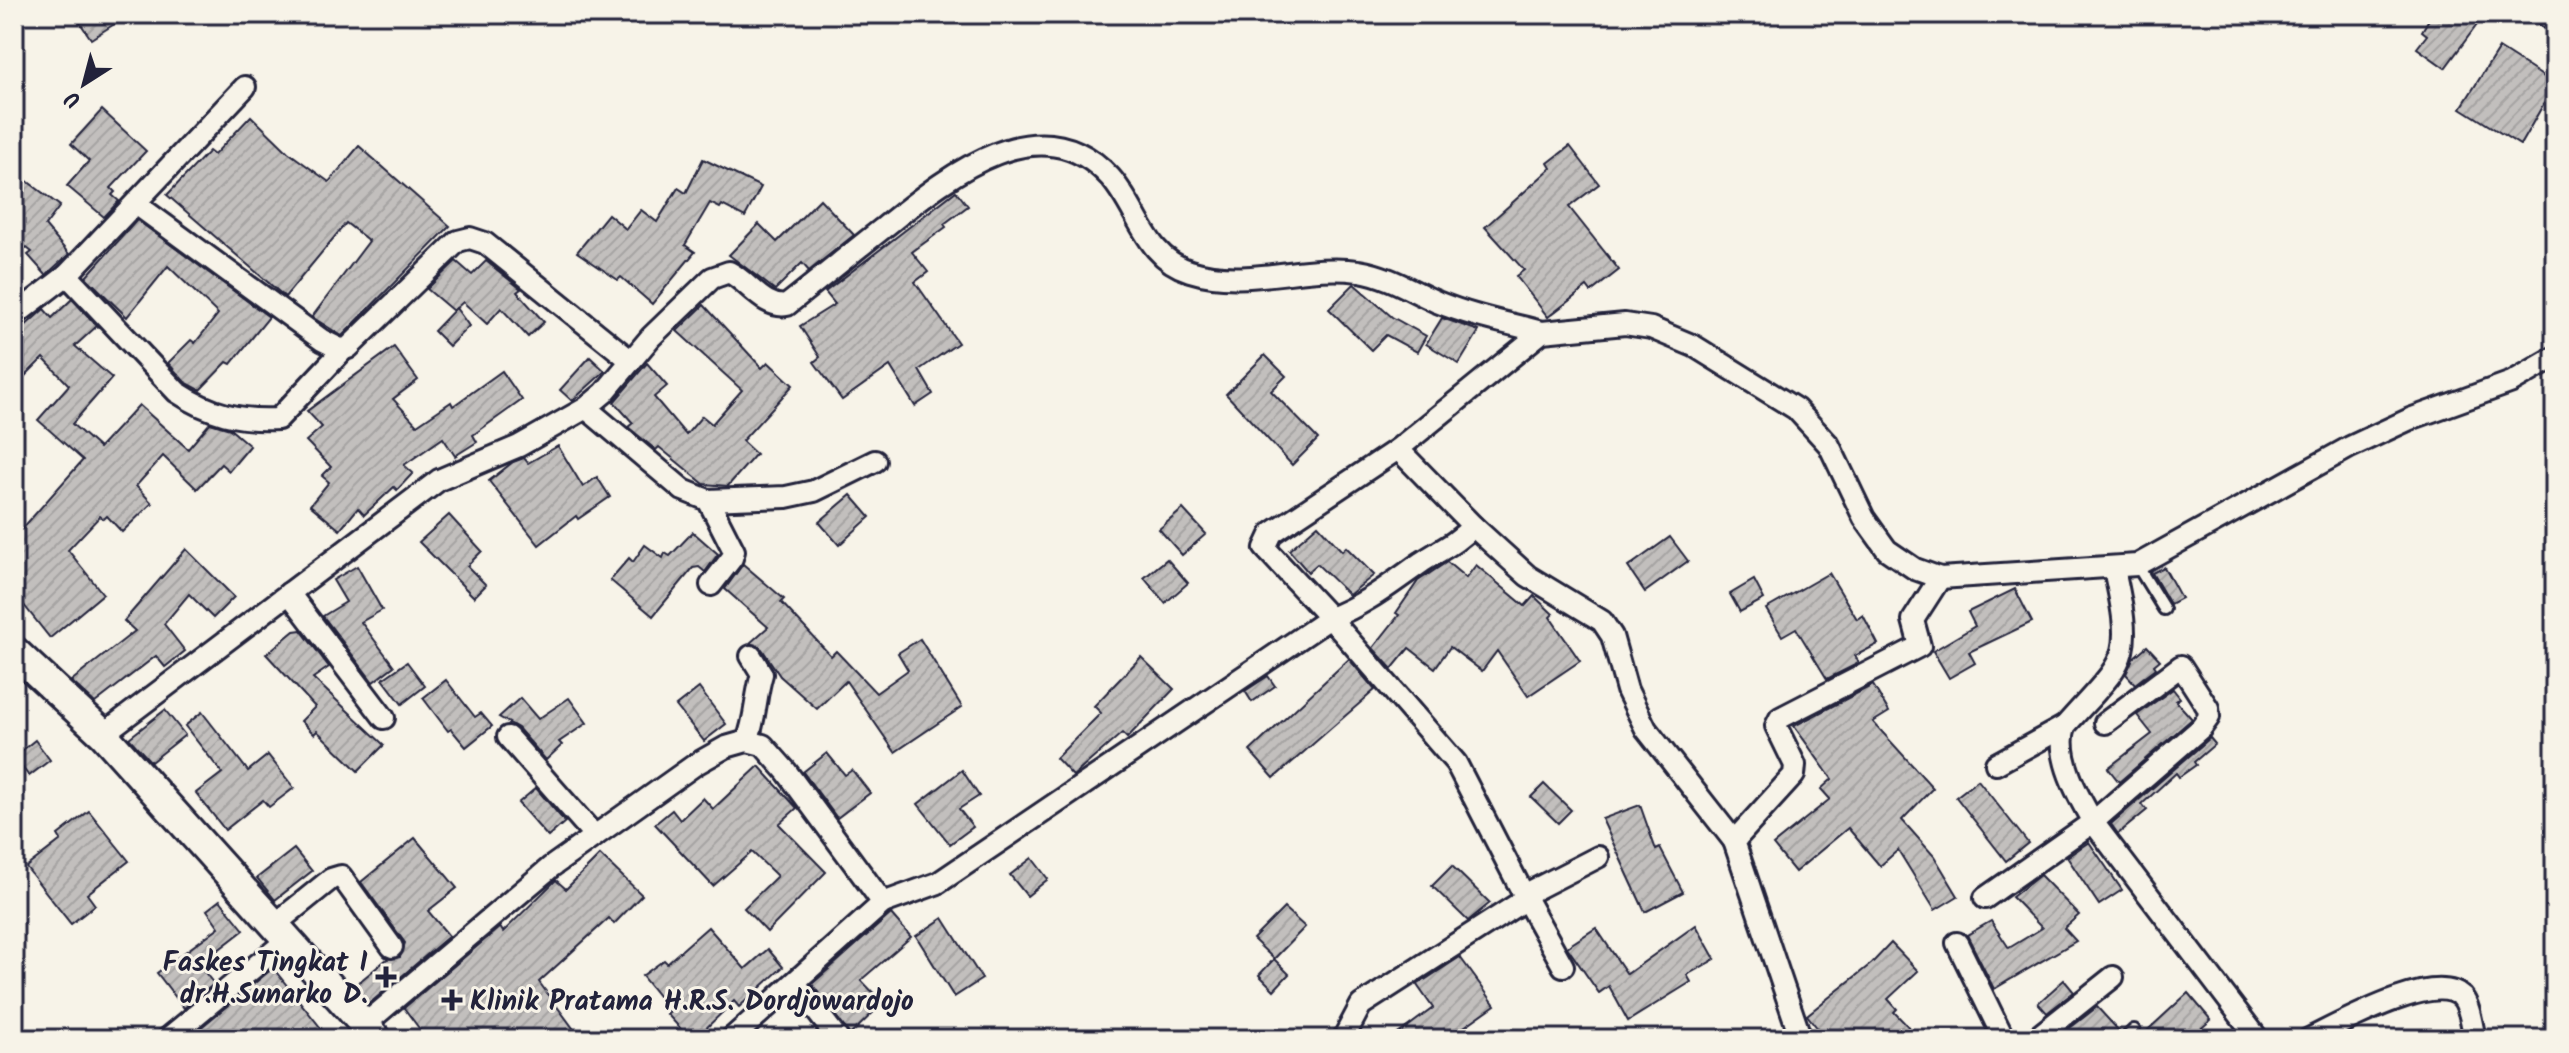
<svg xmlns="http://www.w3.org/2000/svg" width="2569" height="1053" font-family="Kalam,sans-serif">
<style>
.building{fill:url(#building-hatch);stroke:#22223b;stroke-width:2}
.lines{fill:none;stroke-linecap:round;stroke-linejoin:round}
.service-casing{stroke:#22223b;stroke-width:16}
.minor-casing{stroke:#22223b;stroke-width:26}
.secondary-casing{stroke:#22223b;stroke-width:34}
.service{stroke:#f7f3e8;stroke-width:10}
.minor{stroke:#f7f3e8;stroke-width:20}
.secondary{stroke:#f7f3e8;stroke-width:28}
.poi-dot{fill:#22223b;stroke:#f7f3e8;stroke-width:3}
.labels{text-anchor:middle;stroke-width:6;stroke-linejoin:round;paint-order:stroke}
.poi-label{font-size:28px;font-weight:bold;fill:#22223b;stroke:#f7f3e8;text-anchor:end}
</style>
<defs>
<pattern id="building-hatch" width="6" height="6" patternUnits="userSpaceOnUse" patternTransform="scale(2)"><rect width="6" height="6" fill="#c2bfbd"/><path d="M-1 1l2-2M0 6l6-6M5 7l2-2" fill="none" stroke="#a6a4a3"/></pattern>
</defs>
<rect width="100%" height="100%" fill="#f7f3e8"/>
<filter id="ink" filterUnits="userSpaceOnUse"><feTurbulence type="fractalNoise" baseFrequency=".0125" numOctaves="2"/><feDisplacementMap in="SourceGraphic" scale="16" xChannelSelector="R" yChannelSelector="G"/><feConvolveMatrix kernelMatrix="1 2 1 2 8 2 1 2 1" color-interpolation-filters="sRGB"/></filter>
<g filter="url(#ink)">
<!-- building -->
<g class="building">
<polygon points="74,14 130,14 91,39"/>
<polygon points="2432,14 2485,14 2445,68 2417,48 2427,35 2422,31"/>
<polygon points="2499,48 2555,84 2520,145 2461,108"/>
<polygon points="102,110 146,151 111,188 115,192 112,195 119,201 104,217 67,186 89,161 71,144"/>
<polygon points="251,116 288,152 329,182 359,146 450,226 342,336 312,317 369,241 346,223 285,297 167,195 209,151 214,155"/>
<polygon points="1570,146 1599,184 1569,207 1619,270 1591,292 1587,287 1548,317 1516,276 1524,270 1485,227 1551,168 1548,163"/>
<polygon points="703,159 761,187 745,217 722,205 720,208 710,203 685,245 695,252 652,304 621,277 618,280 577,252 608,214 626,229 641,210 657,222 678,188 686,193"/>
<polygon points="14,171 60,206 45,226 69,254 46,275 28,255 32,252 14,238"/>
<polygon points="956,191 968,206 944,224 946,227 912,252 928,272 915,282 958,343 919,370 933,394 915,406 890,366 842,400 814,362 820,357 800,326 835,304 825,292"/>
<polygon points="820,199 854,235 809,271 802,263 775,290 729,255 759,224 777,242"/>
<polygon points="137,220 269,317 231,364 227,362 200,390 185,382 168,363 191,340 195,343 218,314 168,266 127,317 86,277"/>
<polygon points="456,261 472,275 486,261 521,289 517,292 544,322 528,337 501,308 487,324 463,302 453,311 427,289"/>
<polygon points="1354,284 1392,317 1426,336 1417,352 1386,335 1371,350 1329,309"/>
<polygon points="72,299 97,326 75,346 112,378 72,424 99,448 139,405 188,449 210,423 230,429 250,446 229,471 221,464 197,489 163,456 136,486 152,503 122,532 107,516 104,519 100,516 68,550 103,594 50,638 23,604 14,614 14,538 83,460 38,420 69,385 43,358 14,387 14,336 44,309 52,318"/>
<polygon points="704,305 762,368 768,362 793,385 742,441 756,454 728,486 704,484 659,447 656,450 628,427 633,423 614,402 647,363 667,386 654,397 686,435 702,416 712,424 742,390 677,331"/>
<polygon points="456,308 469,326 449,346 434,331"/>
<polygon points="1442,318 1479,331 1459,364 1426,344"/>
<polygon points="394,347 418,380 393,399 417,425 451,402 453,406 502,371 522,400 473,435 477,442 455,456 443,438 404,465 413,473 397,490 394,487 364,515 358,508 340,530 310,505 329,482 322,476 331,467 306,441 322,427 307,411"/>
<polygon points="1265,355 1286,376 1271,391 1318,439 1292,465 1226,394"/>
<polygon points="590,357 605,371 572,401 560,390"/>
<polygon points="558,446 583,487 597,477 610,497 578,519 576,516 539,545 489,481 513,462 524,458 528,463"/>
<polygon points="851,495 870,517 839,545 819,522"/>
<polygon points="1183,509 1206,534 1182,555 1159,529"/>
<polygon points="449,515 482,551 467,566 486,585 474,597 419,542"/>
<polygon points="1318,525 1342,551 1346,547 1374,575 1349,595 1317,564 1308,572 1289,550"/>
<polygon points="693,532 718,554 705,572 699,567 693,568 653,616 610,580 629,558 633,562 645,545 663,558 665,553 670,556"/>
<polygon points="1670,537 1688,561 1645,592 1628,567"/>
<polygon points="186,549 234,597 213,618 189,594 164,624 185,651 165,667 156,656 95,703 71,681 135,631 124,621"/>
<polygon points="1167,559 1188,583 1165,603 1144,578"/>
<polygon points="1447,562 1466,578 1476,565 1525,606 1534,596 1553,614 1550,617 1580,661 1528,696 1497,651 1482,671 1450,647 1435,668 1409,648 1392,669 1373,648 1399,615 1396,613 1418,581"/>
<polygon points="743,564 784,599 781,602 831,656 836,651 876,693 908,670 898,653 920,639 962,707 895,752 846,681 817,709 780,676 762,649 750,643 768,627 725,589"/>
<polygon points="357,566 382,610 361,622 394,666 373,682 323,616 346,602 333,580"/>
<polygon points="2164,567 2181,598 2170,604 2152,573"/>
<polygon points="1829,573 1857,619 1863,615 1878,644 1855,656 1859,663 1827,679 1796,628 1782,636 1766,609"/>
<polygon points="1754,580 1764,599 1740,612 1730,594"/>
<polygon points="2015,589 2032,622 1969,652 1975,663 1949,678 1933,651 1975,626 1968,612"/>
<polygon points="301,630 329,667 313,678 384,745 358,771 317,731 314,734 301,721 315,707 266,654 294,631"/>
<polygon points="2147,646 2160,660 2154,665 2156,668 2135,684 2126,674 2133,658"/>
<polygon points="1141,657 1174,689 1127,738 1122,733 1073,776 1056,758 1101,713 1094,706"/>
<polygon points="1349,659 1375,690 1274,778 1250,751"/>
<polygon points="407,662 425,686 402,704 383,679"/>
<polygon points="1268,676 1275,686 1252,702 1245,691"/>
<polygon points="446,680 475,717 481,713 492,726 466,747 451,729 448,731 423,698"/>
<polygon points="1873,685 1889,712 1873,722 1933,788 1902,820 1934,856 1958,896 1935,910 1898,850 1880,866 1848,828 1795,872 1773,845 1830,799 1821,789 1832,779 1794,726"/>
<polygon points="699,688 726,724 704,741 676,706"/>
<polygon points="2173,689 2180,698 2176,701 2192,719 2119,782 2108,768 2152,734 2137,715"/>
<polygon points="520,698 538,719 569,698 587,723 559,742 562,745 546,760 518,728 499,717"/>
<polygon points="165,710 185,735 151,762 129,738"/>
<polygon points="202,712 248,771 268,755 294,788 269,807 263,800 225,830 196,793 222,773 185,726"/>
<polygon points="2210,738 2215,744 2194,762 2196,765 2179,777 2176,773 2142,804 2147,810 2118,834 2111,824"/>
<polygon points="35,740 50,760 29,776 14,757"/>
<polygon points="827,753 845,775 852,770 870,793 837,818 803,772"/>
<polygon points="759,766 797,808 779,824 826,872 767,932 744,908 777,876 752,852 713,886 655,824 672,810 680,820 703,798 713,809"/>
<polygon points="962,770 979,796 959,809 973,827 950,844 918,804"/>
<polygon points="1978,780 2028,843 2006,861 1956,797"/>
<polygon points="1544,784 1571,810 1558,823 1531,797"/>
<polygon points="536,788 565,822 548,837 518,803"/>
<polygon points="1640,805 1656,850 1660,848 1683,892 1645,912 1602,819"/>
<polygon points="89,811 129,861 87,894 95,905 71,924 26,867 61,840 58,835"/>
<polygon points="415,838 457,888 428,911 449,936 369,1004 353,987 387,959 400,957 405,943 361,882"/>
<polygon points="2089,842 2122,890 2099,905 2067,857"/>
<polygon points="294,849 312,871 275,900 257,878"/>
<polygon points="600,855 642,895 614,924 609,918 539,982 581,1039 427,1039 404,1008 500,927 503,932 556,880 566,889"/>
<polygon points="1032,858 1048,879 1027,896 1010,875"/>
<polygon points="1452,866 1490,903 1468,921 1432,886"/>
<polygon points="2040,875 2079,915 2064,928 2076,941 1994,989 1967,935 1991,921 2009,948 2042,928 2012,897"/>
<polygon points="220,900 244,930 199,965 214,984 184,1008 157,973 219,927 207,910"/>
<polygon points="1284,908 1305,927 1274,959 1253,939"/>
<polygon points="891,914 911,937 861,980 883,1003 850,1035 812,984"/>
<polygon points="943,918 982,979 954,997 916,936"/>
<polygon points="1696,925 1715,959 1687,975 1691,982 1628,1021 1609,986 1599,993 1567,947 1596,928 1627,974"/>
<polygon points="708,927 745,969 768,949 783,967 739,1007 734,1001 695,1039 690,1039 667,1014 670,1011 642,976 664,960 667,963"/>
<polygon points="1891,943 1918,971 1888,999 1897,1009 1894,1012 1920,1039 1826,1039 1807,1015 1872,963"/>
<polygon points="1460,957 1495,1005 1447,1039 1391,1039 1433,1008 1417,985"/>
<polygon points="1274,959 1289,974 1274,990 1259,975"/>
<polygon points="273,968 324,1032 314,1039 187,1039"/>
<polygon points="2064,980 2074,992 2047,1013 2038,1003"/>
<polygon points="2188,993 2211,1020 2189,1039 2138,1039"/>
<polygon points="2097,1007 2120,1032 2117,1039 2056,1039"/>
</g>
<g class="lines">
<!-- service casing -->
<g class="service-casing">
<g id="service">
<polyline points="2137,565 2164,609"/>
<polyline points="2125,1039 2134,1030"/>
</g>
</g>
<!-- minor casing -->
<g class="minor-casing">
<g id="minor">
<polyline points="2545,14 2555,23"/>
<polyline points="136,204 322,340 340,349 348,348 458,241 470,238 485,243 630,360"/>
<path d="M67,275L177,392C210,414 239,421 278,419L343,350"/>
<polyline points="14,316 67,275 245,87"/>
<polyline points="586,408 683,490 708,500 786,497 814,491 875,461"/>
<polyline points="1398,449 1473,526"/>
<polyline points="708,500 734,551 732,558 711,585"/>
<polyline points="289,593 384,718"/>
<polyline points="2105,723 2181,666 2208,708 2209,717 2201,728 2093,822 2258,1039"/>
<path d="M103,734L439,480L519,446L586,408L604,393L651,337L712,278L729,272C749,282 764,309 787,305C819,280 850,254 882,229C941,182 1038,98 1110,177C1139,209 1144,257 1190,271C1247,289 1302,263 1359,271C1389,276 1410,290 1437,302C1471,316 1507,323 1542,332"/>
<polyline points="508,737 595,836"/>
<path d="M747,741C756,719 755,697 762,674L751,656"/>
<polyline points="1996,764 2065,726"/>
<polyline points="1524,895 1598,857"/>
<path d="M1985,898L2093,822C2078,796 2055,756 2065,726C2125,658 2135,664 2114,569"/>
<polyline points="1526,899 1563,966"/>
<polyline points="883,903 938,883 1330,618 1265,548 1272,533 1398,449 1542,332 1625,324 1651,328 1694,346 1796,409 1829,445 1864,518 1887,550 1915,569 1940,578 2137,565 2350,447 2410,419 2512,382 2555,357"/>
<polyline points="273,926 331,879 341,876 392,947"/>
<polyline points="1957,943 2004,1039"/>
<polyline points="795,983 838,1039"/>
<polyline points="364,1025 551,867 696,764 726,747 747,741 763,745 786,771 883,903 731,1039"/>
<polyline points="167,1039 286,941"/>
<path d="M1343,1039L1361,1005L1526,899L1456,763L1330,618C1365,605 1392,583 1422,562C1443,548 1454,545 1473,526L1528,576L1602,621L1612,636L1627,690L1646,729L1734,841"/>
<polyline points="1801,1039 1734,841 1794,775 1795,765 1776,726 1780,718 1920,646 1913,620 1940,578"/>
<polyline points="2035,1039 2113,977"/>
<path d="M2309,1039C2338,1025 2435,970 2462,997C2470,1006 2472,1027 2475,1039"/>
</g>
</g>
<!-- secondary casing -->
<g class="secondary-casing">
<polyline id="secondary" points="14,651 103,734 377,1039"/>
</g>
<!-- service -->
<use href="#service" class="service"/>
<!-- minor -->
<use href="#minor" class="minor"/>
<!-- secondary -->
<use href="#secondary" class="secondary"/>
</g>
</g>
<!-- markers -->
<g class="poi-dot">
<path d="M382 965h8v8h8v8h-8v8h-8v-8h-8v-8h8z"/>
<path d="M448 988h8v8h8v8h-8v8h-8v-8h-8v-8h8z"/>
</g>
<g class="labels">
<!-- poi labels -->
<g class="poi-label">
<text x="368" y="971">Faskes Tingkat I<tspan x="368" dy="32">dr.H.Sunarko D.</tspan></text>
<text x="470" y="1010" text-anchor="start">Klinik Pratama H.R.S. Dordjowardojo</text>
</g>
</g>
<!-- margin -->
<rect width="2569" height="1053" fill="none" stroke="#f7f3e8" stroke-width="48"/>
<rect x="24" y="24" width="2521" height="1005" fill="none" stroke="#22223b" stroke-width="3" filter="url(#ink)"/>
<!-- north arrow -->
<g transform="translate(84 84) rotate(216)" stroke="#f7f3e8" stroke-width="6" paint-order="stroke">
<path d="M0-6L14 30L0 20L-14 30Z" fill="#22223b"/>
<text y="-12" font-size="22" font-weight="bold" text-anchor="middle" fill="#22223b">U</text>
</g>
</svg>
